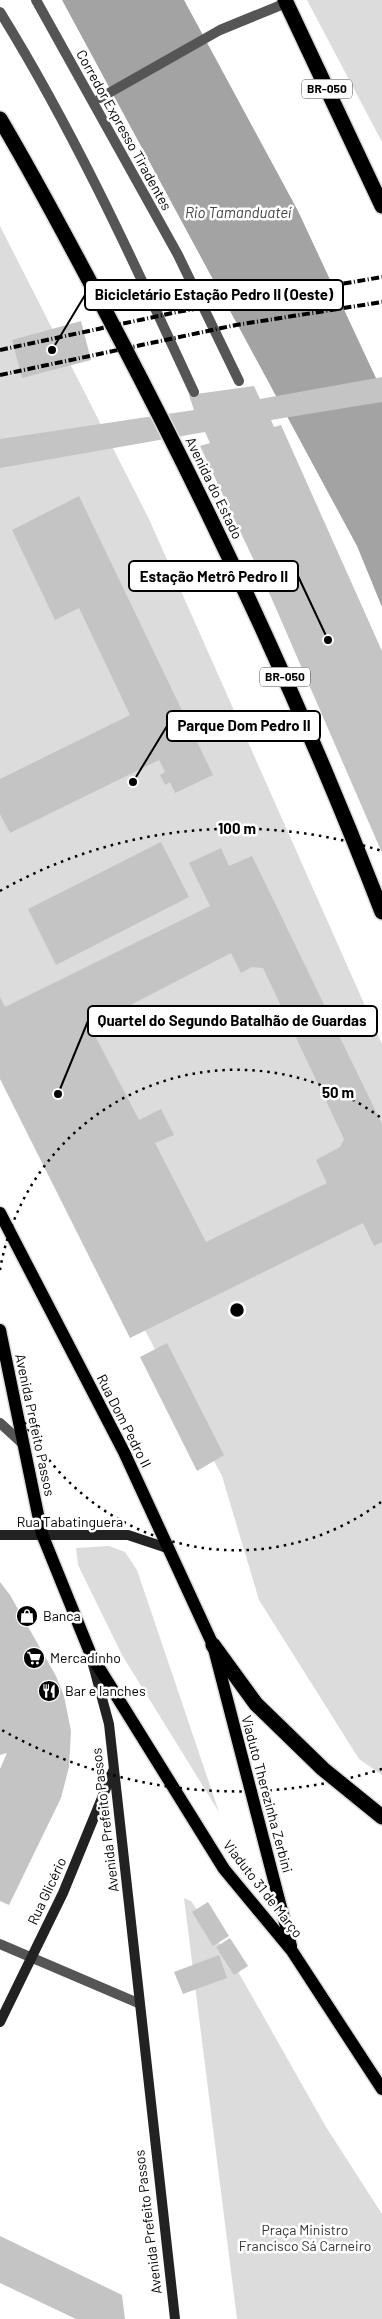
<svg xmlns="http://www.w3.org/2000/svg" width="382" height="2319" font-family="Barlow,sans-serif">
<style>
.green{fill:#dcdcdc}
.water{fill:#a3a3a3}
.building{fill:#c4c4c4;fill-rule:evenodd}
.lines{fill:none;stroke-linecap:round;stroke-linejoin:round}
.primary-casing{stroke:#dbdbdb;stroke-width:15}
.highway-casing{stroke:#dbdbdb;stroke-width:18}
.lane{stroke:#555;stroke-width:10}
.street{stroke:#555;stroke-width:10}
.secondary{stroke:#222;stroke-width:10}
.primary{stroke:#000;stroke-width:12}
.highway{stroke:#000;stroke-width:15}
.rail{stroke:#000;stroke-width:4;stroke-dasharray:8 2.5 1 2.5;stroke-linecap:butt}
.ring{fill:none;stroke:#000;stroke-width:2.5;stroke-dasharray:2.5 5}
.labels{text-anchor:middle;stroke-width:5;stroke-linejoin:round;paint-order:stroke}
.shield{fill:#fff;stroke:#4c4c4c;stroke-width:1}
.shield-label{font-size:12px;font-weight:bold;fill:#000}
.street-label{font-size:14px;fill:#000;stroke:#fff}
.poi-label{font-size:14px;fill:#000;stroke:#fff;text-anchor:start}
.park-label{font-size:14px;fill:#333;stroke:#fff}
.water-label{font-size:15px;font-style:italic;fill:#444;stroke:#fff}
.centre{fill:#000;stroke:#fff;stroke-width:2.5}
.ring-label{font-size:15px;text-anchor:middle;font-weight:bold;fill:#000;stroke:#fff;stroke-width:5;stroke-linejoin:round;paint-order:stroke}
.leader{fill:none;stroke:#000;stroke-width:2}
.callout-dot{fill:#000;stroke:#fff;stroke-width:2}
.callout{fill:#fff;stroke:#000;stroke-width:2}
.callout-label{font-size:15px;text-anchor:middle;font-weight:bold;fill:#000}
</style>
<rect width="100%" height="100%" fill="#fff"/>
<!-- green -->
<g class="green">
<polygon points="307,0 382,0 382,142"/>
<polygon points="0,226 149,519 382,1044 382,1775 359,1759 259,1600 222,1476 39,1130 0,1073"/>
<polygon points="109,1546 125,1552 137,1570 219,1812 122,1655 78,1565 76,1548"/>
<polygon points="184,1898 191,1901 236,1968 326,2127 382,2214 382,2319 237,2319"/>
</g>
<!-- water -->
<polygon class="water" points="62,0 184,0 298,211 382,391 382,607 357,546"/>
<!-- building -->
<g class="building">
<polygon points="81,321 91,360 22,378 12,340"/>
<polygon points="382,377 382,402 271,420 274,427 281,425 382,651 382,853 271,597 200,446 210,443 205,432 0,468 0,439 194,410 189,395 254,386 260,399"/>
<polygon points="79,496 213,775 175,793 170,782 165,785 160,775 165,772 159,760 10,833 0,814 0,779 130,715 79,608 55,620 12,530"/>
<polygon points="161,842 189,897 56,965 28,909"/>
<path d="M221,848L229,866L252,856L382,1124V1242L374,1246L363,1223L130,1338L0,1079V997L5,1007L210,906L189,863ZM231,953L241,973L252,967L263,968L344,1139L340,1147L316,1160L327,1183L206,1242L155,1143L174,1135L161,1109L139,1120L90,1026Z"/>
<polygon points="167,1343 224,1455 197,1471 140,1357"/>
<polygon points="0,1582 10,1595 56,1676 64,1696 71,1731 69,1767 61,1798 9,1905 0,1901 0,1769 7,1753 0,1755"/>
<polygon points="208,1902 229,1936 213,1946 192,1912"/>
<polygon points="230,1938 248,1966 234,1975 216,1947"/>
<polygon points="219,1955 227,1978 183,1994 174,1972"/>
<polygon points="0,2236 122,2295 125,2319 76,2319 0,2283"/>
</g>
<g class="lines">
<!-- primary casing -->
<g class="primary-casing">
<g id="primary">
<polyline points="0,1213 124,1452 213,1645 291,1946"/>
<polyline points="0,1330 42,1534 91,1655 224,1869 292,1951 382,2089"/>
</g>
</g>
<!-- highway casing -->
<g class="highway-casing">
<g id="highway">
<polyline points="285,0 382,206"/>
<path d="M0,119C42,190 80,263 119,337C217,524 306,715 382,912"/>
<polyline points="213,1645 256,1704 323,1769 382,1817"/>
</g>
</g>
<!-- lane -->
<g class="lane">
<polyline points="36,0 178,255 239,381"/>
<path d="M0,12C75,133 134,263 194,392"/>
</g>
<!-- street -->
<g class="street">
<polyline points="100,98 220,30 286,3"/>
<polyline points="0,1423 23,1444"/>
<polyline points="0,1944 138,2003"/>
</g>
<!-- secondary -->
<g class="secondary">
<polyline points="0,1535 128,1535 167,1548"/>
<polyline points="92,1661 109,1724 175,2319"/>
<polyline points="0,2022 63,1893 113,1771"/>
</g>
<!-- primary -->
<use href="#primary" class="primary"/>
<!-- highway -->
<use href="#highway" class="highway"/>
<!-- rail -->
<g class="rail">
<polyline points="0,350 177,312 382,277"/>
<polyline points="0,375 236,325 382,302"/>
</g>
</g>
<!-- distance rings -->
<g class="ring">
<path d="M381 1502A240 240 0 0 1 0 1350M0 1270A240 240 0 0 1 381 1118"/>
<path d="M382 1769A481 481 0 0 1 0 1729M0 891A481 481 0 0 1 382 851"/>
</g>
<!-- icons -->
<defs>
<g id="shop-disc" transform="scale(1.125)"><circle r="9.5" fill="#000" stroke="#fff"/><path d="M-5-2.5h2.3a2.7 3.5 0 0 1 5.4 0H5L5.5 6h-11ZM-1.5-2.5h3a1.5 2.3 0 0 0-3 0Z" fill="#fff"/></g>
<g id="supermarket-disc" transform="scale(1.125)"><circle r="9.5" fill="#000" stroke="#fff"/><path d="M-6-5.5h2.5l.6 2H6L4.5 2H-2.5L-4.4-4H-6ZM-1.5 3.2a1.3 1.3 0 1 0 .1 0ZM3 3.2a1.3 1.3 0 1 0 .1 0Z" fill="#fff"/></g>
<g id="restaurant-disc" transform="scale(1.125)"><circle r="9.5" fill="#000" stroke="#fff"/><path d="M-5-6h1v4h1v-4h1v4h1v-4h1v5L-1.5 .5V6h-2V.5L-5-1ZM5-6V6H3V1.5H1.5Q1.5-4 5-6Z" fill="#fff"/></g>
</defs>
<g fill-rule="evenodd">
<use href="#shop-disc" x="27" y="1616"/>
<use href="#supermarket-disc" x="34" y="1658"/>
<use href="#restaurant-disc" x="49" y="1691"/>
</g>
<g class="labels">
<!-- shield labels -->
<g class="shield">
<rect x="302" y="79.5" width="50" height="19" rx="4"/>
<rect x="260" y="667.5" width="50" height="19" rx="4"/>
</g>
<g class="shield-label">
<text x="327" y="93">BR-050</text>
<text x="285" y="681">BR-050</text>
</g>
<!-- street labels -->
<g class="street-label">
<text transform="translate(124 130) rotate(61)" y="5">Corredor Expresso Tiradentes</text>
<text transform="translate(214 488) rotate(64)" y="5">Avenida do Estado</text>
<text transform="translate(124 1421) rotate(63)" y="5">Rua Dom Pedro II</text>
<text transform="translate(35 1425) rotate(78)" y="5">Avenida Prefeito Passos</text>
<text x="70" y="1527">Rua Tabatinguera</text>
<text transform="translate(267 1794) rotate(75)" y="5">Viaduto Therezinha Zerbini</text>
<text transform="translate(105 1820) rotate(-97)" y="5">Avenida Prefeito Passos</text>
<text transform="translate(263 1889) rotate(52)" y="5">Viaduto 31 de Março</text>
<text transform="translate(47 1891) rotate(-65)" y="5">Rua Glicério</text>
<text transform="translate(148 2222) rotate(-97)" y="5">Avenida Prefeito Passos</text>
</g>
<!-- poi labels -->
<g class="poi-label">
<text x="43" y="1621">Banca</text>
<text x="50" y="1663">Mercadinho</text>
<text x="65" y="1696">Bar e lanches</text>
</g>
<!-- park labels -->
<g class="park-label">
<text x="305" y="2235">Praça Ministro<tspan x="305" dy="16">Francisco Sá Carneiro</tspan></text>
</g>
<!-- water labels -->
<g class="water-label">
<text x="238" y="218">Rio Tamanduateí</text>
</g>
</g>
<circle cx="237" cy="1310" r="8" class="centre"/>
<g class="ring-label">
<text x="237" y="834">100 m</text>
<text x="338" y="1098">50 m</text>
</g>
<!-- callouts -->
<path class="leader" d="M52 350L85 295M328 640L298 576M133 782L167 726M58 1094L88 1021"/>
<g class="callout-dot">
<circle cx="52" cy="350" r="5"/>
<circle cx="328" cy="640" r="5"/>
<circle cx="133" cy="782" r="5"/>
<circle cx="58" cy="1094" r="5"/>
</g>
<g class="callout">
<rect x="85" y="280" width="258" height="30" rx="5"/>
<rect x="129" y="561" width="169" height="30" rx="5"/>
<rect x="167" y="711" width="153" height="30" rx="5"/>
<rect x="88" y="1006" width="289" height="30" rx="5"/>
</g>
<g class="callout-label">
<text x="214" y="300">Bicicletário Estação Pedro II (Oeste)</text>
<text x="214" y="582">Estação Metrô Pedro II</text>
<text x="244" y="731">Parque Dom Pedro II</text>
<text x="232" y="1026">Quartel do Segundo Batalhão de Guardas</text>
</g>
</svg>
